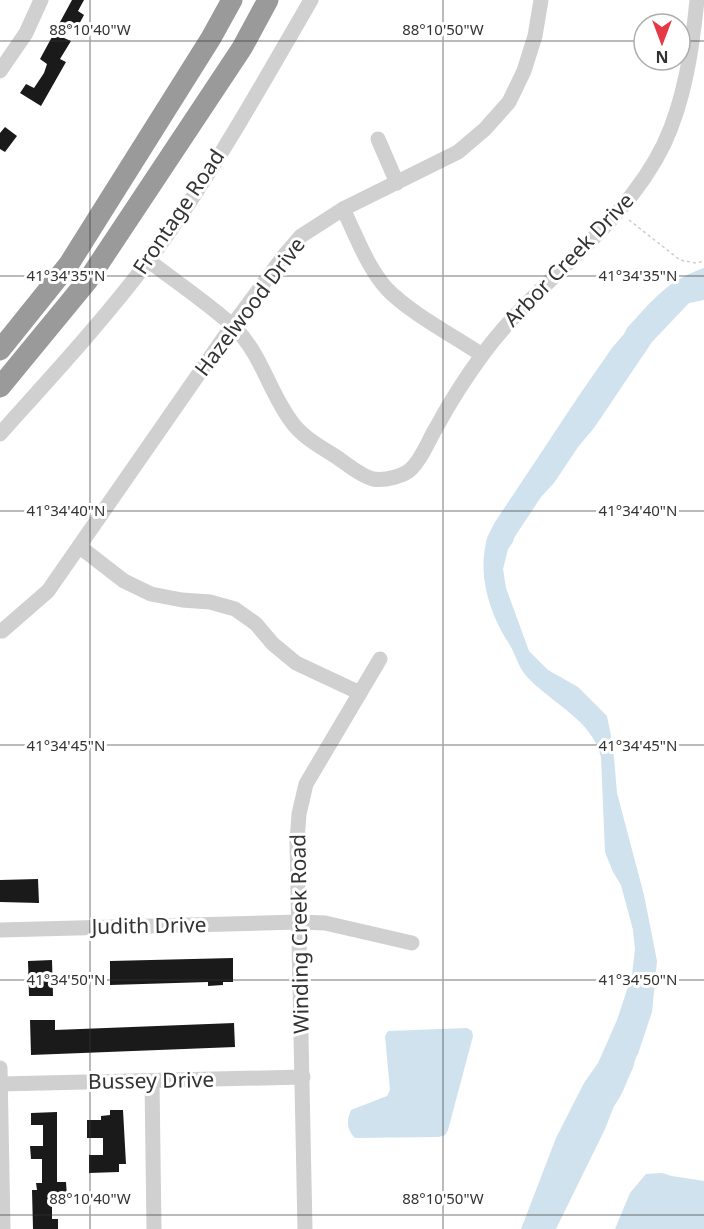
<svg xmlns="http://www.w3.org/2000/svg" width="704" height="1229" font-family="'Noto Sans',sans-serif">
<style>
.water{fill:#cfe2ee}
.building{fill:#1a1a1a}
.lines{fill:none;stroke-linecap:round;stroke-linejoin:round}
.path{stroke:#cdcdcd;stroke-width:1.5;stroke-dasharray:3 3;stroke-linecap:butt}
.minor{stroke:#d0d0d0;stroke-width:15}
.highway{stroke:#9a9a9a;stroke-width:21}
.ticks{fill:none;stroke:#333;stroke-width:1.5;stroke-opacity:0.45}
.labels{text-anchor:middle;stroke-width:6;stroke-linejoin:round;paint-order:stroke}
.street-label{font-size:21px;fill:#333;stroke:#fff}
.ticks-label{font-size:15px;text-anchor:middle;fill:#333;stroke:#fff;stroke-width:6;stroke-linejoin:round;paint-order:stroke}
</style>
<rect width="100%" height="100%" fill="#fff"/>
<!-- water -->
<g class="water">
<path d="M704,268V300L689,303L652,342L594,428L578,447L554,483L541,497L514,538L513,542L508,549L503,569L506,588L529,651L548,670L578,687L607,716L613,746L617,793L644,895L657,961L652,1012L638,1054C634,1059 635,1065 631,1072C626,1083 622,1096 614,1106L605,1129L556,1229H521L556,1138L584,1083L598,1063L617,1020L632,975L635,949L633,930L621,885L613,872L605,852L601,757C592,720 553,704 528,678C518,668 516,654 508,642C490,614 478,576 486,543C487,536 492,528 495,522L580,394L612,348L624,334L627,328C653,300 666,281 704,268Z"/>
<path d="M467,1028L472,1031L473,1036L448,1130L445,1135L439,1137L355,1138C347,1130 346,1121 351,1110L387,1096L390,1090L385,1036L388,1031Z"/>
<polygon points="662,1173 672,1176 704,1181 704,1229 615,1229 630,1193 646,1174"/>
</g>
<!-- building -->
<g class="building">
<polygon points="72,0 84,0 78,11 84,15 78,26 73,23 64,38 71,41 60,59 66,62 41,106 20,93 26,84 34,88 44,73 47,64 40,59"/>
<polygon points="5,127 17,136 5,152 0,149 0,133"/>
<polygon points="38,879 39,903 0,902 0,880"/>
<polygon points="233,958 233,982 223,982 223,985 208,986 208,982 110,985 110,961"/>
<polygon points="52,960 53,996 29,996 28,961"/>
<polygon points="30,1020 55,1020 55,1030 234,1023 235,1047 31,1055"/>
<polygon points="110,1110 123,1110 126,1164 119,1164 119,1172 89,1173 89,1155 103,1155 103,1138 87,1138 87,1120 101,1120 101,1116 110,1115"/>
<polygon points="57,1112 57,1182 66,1182 67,1197 52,1197 52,1219 58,1219 58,1229 33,1229 32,1190 37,1190 36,1183 42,1183 42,1159 31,1159 30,1146 43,1146 43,1125 31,1125 31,1113"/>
</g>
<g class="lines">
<!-- path -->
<polyline class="path" points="629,220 680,260 696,263 704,261"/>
<!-- minor -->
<g class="minor">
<polyline points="0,71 26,33 41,0"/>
<polyline points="378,139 397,183"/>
<path d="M343,209C356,235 367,267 387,289C410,313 454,336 482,355"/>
<path d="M149,261C175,281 209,304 233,326C262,354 268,390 291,421C302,437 321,447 338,458C348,465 361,476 373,479C385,481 405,476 412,468C423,457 428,441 436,428C450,402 466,377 483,354C538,279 623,229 664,144C685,99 692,49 697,0"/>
<path d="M0,434C51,377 103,321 149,260C210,178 260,88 311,0"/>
<polyline points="80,547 124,581 151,594 182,600 210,602 235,609 256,624 273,644 296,663 360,693"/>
<polyline points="2,631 48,591 232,326 283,257 301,236 343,209 458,152 485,129 509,102 524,71 535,36 541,0"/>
<polyline points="0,930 299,922 325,923 412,943"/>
<polyline points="0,1068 3,1229"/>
<polyline points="152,1081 154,1229"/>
<polyline points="0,1084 303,1077"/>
<polyline points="305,1229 297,842 299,814 306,784 380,659"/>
</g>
<!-- highway -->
<g class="highway">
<polyline points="0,350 69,264 211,38 232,0"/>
<polyline points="0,387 88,280 242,48 268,0"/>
</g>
</g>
<!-- ticks -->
<path class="ticks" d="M90,0V1229M443,0V1229M0,41H644M680,41H704M0,276H704M0,511H704M0,745H704M0,980H704M0,1215H704"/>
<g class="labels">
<!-- street labels -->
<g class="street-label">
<text transform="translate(179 212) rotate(-56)" y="7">Frontage Road</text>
<text transform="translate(569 260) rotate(-46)" y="7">Arbor Creek Drive</text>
<text transform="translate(250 307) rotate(-53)" y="7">Hazelwood Drive</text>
<text transform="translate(149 926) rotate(-1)" y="7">Judith Drive</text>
<text transform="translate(300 934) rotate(-91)" y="7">Winding Creek Road</text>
<text transform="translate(151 1081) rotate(-1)" y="7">Bussey Drive</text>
</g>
</g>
<g class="ticks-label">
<text x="90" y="35">88°10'40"W</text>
<text x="443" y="35">88°10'50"W</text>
<text x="638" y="281">41°34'35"N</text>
<text x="66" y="281">41°34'35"N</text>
<text x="66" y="516">41°34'40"N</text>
<text x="638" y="516">41°34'40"N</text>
<text x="66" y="751">41°34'45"N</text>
<text x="638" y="751">41°34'45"N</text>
<text x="66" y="985">41°34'50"N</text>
<text x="638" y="985">41°34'50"N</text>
<text x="90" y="1204">88°10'40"W</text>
<text x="443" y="1204">88°10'50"W</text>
</g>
<!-- north arrow -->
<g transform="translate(662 42) rotate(180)"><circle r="28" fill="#ffffff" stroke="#adadad" stroke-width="1.5"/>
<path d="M0-4.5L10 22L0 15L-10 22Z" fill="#e63946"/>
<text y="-9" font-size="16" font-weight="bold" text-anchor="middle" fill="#333333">N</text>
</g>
</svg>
